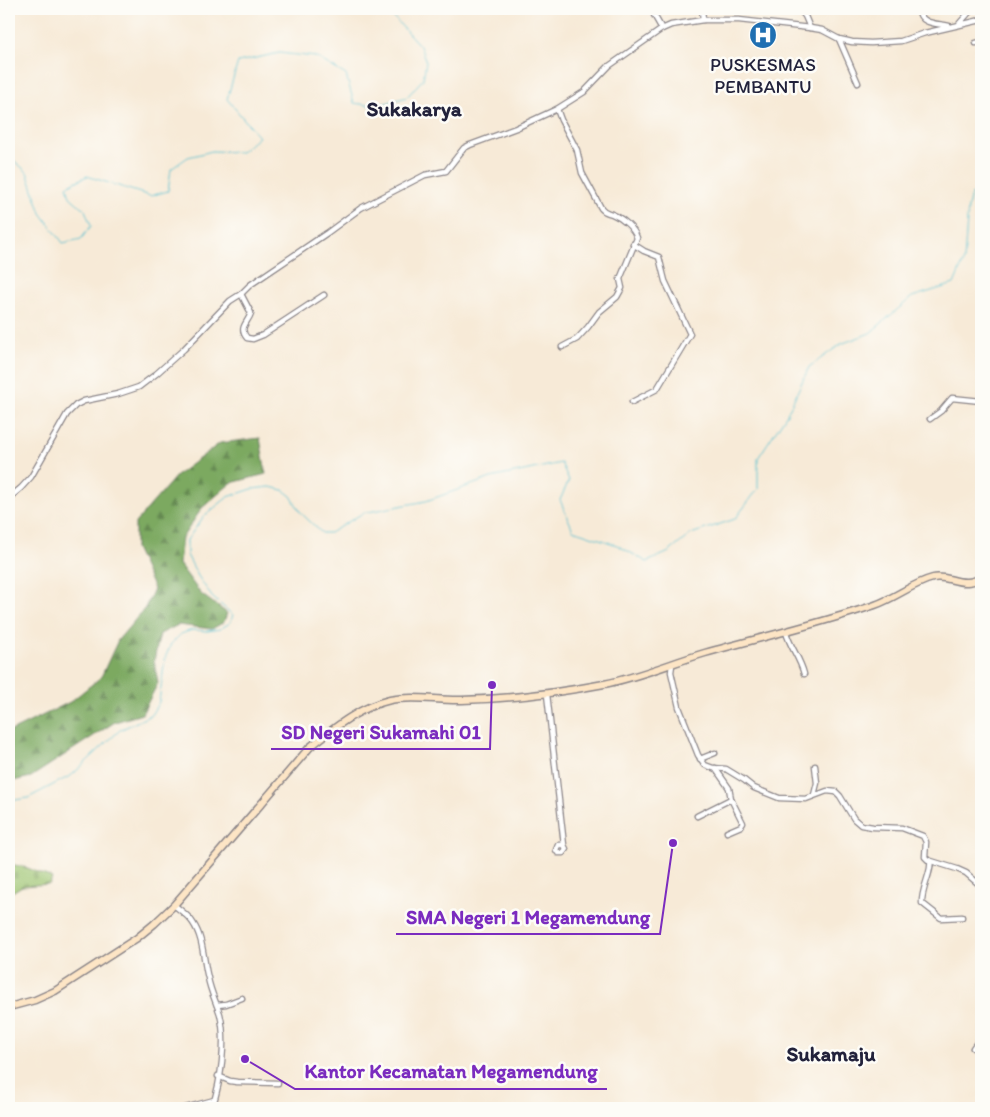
<svg xmlns="http://www.w3.org/2000/svg" width="990" height="1117" font-family="Itim,sans-serif">
<style>
.forest{fill:url(#forest-firs);stroke:#4f664e}
.cemetery{fill:url(#cemetery-stones);stroke:#5e7254}
.lines{fill:none;stroke-linecap:round;stroke-linejoin:round}
.stream{stroke:#54bfd0;stroke-width:1}
.street-casing{stroke:#8c8689;stroke-width:7}
.secondary-casing{stroke:#8c8689;stroke-width:9}
.street{stroke:#fff;stroke-width:4.5}
.secondary{stroke:#fde5c5;stroke-width:6}
.labels{text-anchor:middle;stroke-width:5;stroke-linejoin:round;paint-order:stroke}
.poi-label{font-size:19px;fill:#22223b;stroke:#fdfcf7}
.quarter-label{font-size:21px;font-weight:bold;fill:#22223b;stroke:#fdfcf7}
.leader{fill:none;stroke:#7b2cbf;stroke-width:2}
.callout-dot{fill:#7b2cbf;stroke:#fdfcf7;stroke-width:2}
.callout-label{font-size:20px;text-anchor:middle;font-weight:bold;fill:#7b2cbf;stroke:#fdfcf7;stroke-width:5;stroke-linejoin:round;paint-order:stroke}
</style>
<defs>
<pattern id="forest-firs" width="22" height="20" patternUnits="userSpaceOnUse" patternTransform="scale(1.25)"><rect width="22" height="20" fill="#7ca961"/><path d="M5 1l3.5 6h-7zM16 11l3.5 6h-7z" fill="#658951"/></pattern>
<pattern id="cemetery-stones" width="16" height="16" patternUnits="userSpaceOnUse" patternTransform="scale(1.25)"><rect width="16" height="16" fill="#9bc36e"/><path d="M2 7V4a2 2 0 0 1 4 0v3zM10 15v-3a2 2 0 0 1 4 0v3z" fill="#85a760"/></pattern>
</defs>
<rect width="100%" height="100%" fill="#fdfcf7"/>
<filter id="ink" filterUnits="userSpaceOnUse"><feTurbulence type="fractalNoise" baseFrequency=".02" numOctaves="2"/><feDisplacementMap in="SourceGraphic" scale="10" xChannelSelector="R" yChannelSelector="G"/><feConvolveMatrix kernelMatrix="1 2 1 2 8 2 1 2 1" color-interpolation-filters="sRGB"/></filter>
<filter id="wash" filterUnits="userSpaceOnUse"><feTurbulence type="fractalNoise" baseFrequency=".0096" numOctaves="4" result="noise"/><feDisplacementMap in="SourceGraphic" scale="20" xChannelSelector="R" yChannelSelector="G"/><feGaussianBlur stdDeviation="1.12" result="paint"/><feColorMatrix in="noise" values="0 0 0 0 0 0 0 0 0 0 0 0 0 0 0 0 0 1.4 0 .05"/><feComposite in="paint" operator="in"/></filter>
<g filter="url(#wash)">
<rect width="100%" height="100%" fill="#f7ead7"/>
<!-- forest -->
<polygon class="forest" points="260,438 266,474 231,483 202,508 182,538 179,564 201,594 227,613 224,622 212,629 178,625 160,634 154,660 158,683 142,714 115,722 31,777 9,782 9,732 70,702 101,677 118,640 145,608 154,589 135,548 135,523 177,475 220,443"/>
<!-- cemetery -->
<polygon class="cemetery" points="9,864 25,867 52,878 50,884 22,886 9,894"/>
<g class="lines">
<!-- stream -->
<g class="stream">
<polyline points="9,156 27,172 41,213 63,243 81,239 91,226 85,210 70,197 67,186 87,176 150,196 168,191 171,169 188,157 212,151 241,152 259,137 227,99 238,62 279,53 316,57 346,75 354,103 375,106 407,97 423,79 426,62 420,46 386,9"/>
<polyline points="9,801 28,798 72,775 120,730 151,715 159,702 165,658 171,644 181,634 192,630 208,631 220,629 230,623 233,615 212,597 198,576 187,555 187,540 204,516 228,497 252,489 270,487 283,490 291,496 301,513 322,533 330,533 363,513 426,501 491,478 561,463 569,480 560,500 573,530 617,545 647,562 669,552 691,534 735,519 758,489 758,458 787,414 809,367 841,344 870,333 912,297 954,284 964,260 968,207 971,195 981,193"/>
</g>
</g>
</g>
<g filter="url(#ink)">
<g class="lines">
<!-- street casing -->
<g class="street-casing">
<g id="street">
<polyline points="653,9 654,15 662,29"/>
<polyline points="702,9 703,20"/>
<polyline points="799,9 805,16 810,28"/>
<path d="M918,9C921,25 936,23 949,26"/>
<polyline points="959,24 972,9"/>
<polyline points="839,39 858,83"/>
<polyline points="976,43 981,42"/>
<path d="M557,109L561,120L577,150L582,173L601,208C605,213 607,212 612,214C622,218 634,228 637,238L620,279L622,288L617,297L599,312L588,327L577,339L562,347"/>
<path d="M241,294L251,313C248,323 238,327 247,338L253,339L263,335L324,295"/>
<polyline points="632,402 657,389 690,334 665,281 659,257 644,251 633,244"/>
<polyline points="930,419 941,411 952,398 981,401"/>
<polyline points="9,498 21,488 31,477 67,414 76,405 84,401 118,394 139,387 156,374 184,349 230,301 241,294 250,285 327,233 361,208 425,175 446,171 464,148 470,145 516,128 557,109 584,92 609,66 662,29 671,25 703,20 739,20 810,28 822,30 839,39 852,42 871,43 901,41 925,33 981,20"/>
<path d="M786,632C790,647 800,658 804,674"/>
<polyline points="672,665 671,672 679,707 698,755 705,765 713,768 726,769 744,780 754,788 779,798 806,799 827,791 836,792 840,796 854,819 861,825 873,827 902,828 923,836 926,842 925,857 928,860 957,869 966,873 981,886"/>
<polyline points="547,694 564,845 566,849 563,853 558,853 556,850 558,845 564,845"/>
<polyline points="700,759 715,753"/>
<polyline points="814,795 817,783 815,766"/>
<polyline points="697,816 731,799 729,788 715,768"/>
<polyline points="727,832 741,826 743,823 731,799"/>
<path d="M930,861C933,870 921,889 922,903L941,918L962,917"/>
<path d="M174,905C180,910 189,916 193,923C204,939 203,960 208,978C210,990 216,1002 220,1014C227,1042 221,1081 212,1108"/>
<polyline points="217,1005 226,1004 242,998"/>
<polyline points="973,1048 981,1037"/>
<polyline points="218,1076 230,1081 237,1082 278,1083"/>
<polyline points="185,1108 214,1100"/>
</g>
</g>
<!-- secondary casing -->
<g class="secondary-casing">
<path id="secondary" d="M9,1007L35,1000L55,991L137,938L154,924L174,905L310,747C334,728 359,707 390,700C413,695 439,701 462,700C509,699 557,693 604,684C639,677 671,663 705,653C762,637 819,624 875,605C895,598 913,583 933,578C945,575 955,583 967,582C971,582 977,580 981,578"/>
</g>
<!-- street -->
<use href="#street" class="street"/>
<!-- secondary -->
<use href="#secondary" class="secondary"/>
</g>
</g>
<!-- icons -->
<defs>
<g id="hospital-disc" transform="scale(1.4375)"><circle r="9.5" fill="#1f6fb2" stroke="#fdfcf7"/><path d="M-5-5h3v3.5h4V-5h3V5h-3V1.5h-4V5h-3Z" fill="#fff"/></g>
</defs>
<g fill-rule="evenodd">
<use href="#hospital-disc" x="763" y="35"/>
</g>
<g class="labels">
<!-- poi labels -->
<g class="poi-label">
<text x="763" y="71">PUSKESMAS<tspan x="763" dy="22">PEMBANTU</tspan></text>
</g>
<!-- quarter labels -->
<g class="quarter-label">
<text x="414" y="116">Sukakarya</text>
<text x="831" y="1061">Sukamaju</text>
</g>
</g>
<!-- callouts -->
<path class="leader" d="M492 685L490 749H271M673 843L660 934H396M245 1059L295 1089H607"/>
<g class="callout-dot">
<circle cx="492" cy="685" r="5"/>
<circle cx="673" cy="843" r="5"/>
<circle cx="245" cy="1059" r="5"/>
</g>
<g class="callout-label">
<text x="381" y="739">SD Negeri Sukamahi 01</text>
<text x="528" y="924">SMA Negeri 1 Megamendung</text>
<text x="451" y="1078">Kantor Kecamatan Megamendung</text>
</g>
<!-- margin -->
<rect width="990" height="1117" fill="none" stroke="#fdfcf7" stroke-width="30"/>
</svg>
